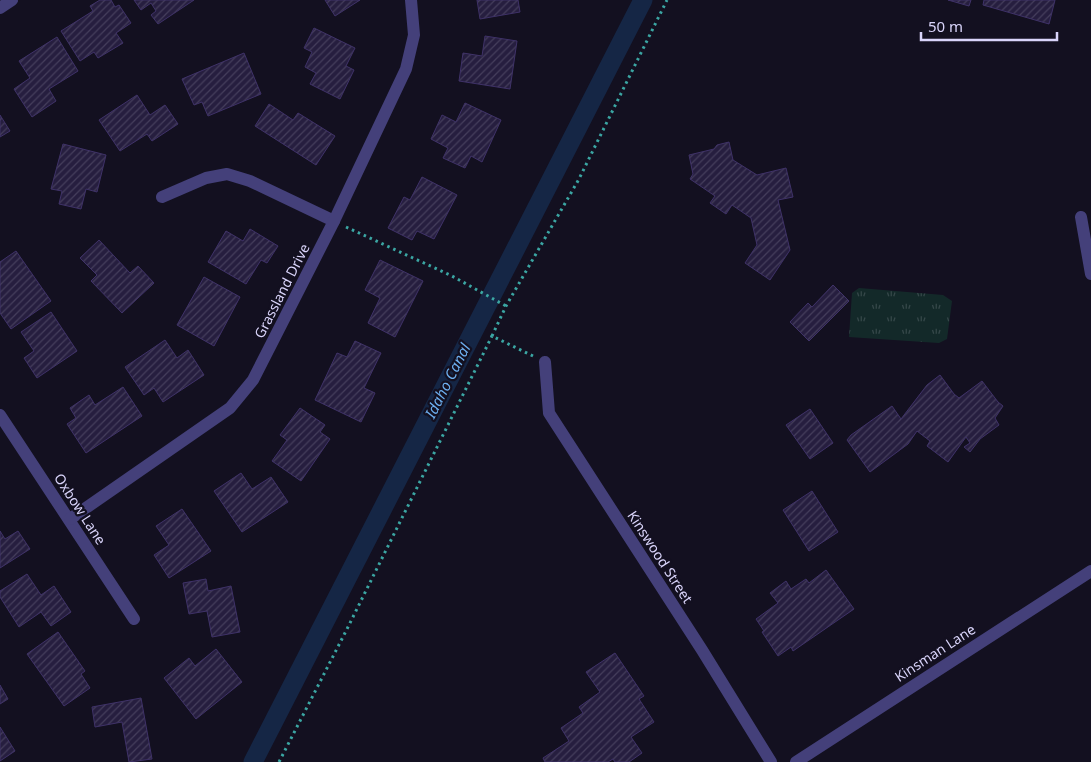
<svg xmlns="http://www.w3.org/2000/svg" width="1091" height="762" font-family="'Noto Sans',sans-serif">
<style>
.park{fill:url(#park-tufts)}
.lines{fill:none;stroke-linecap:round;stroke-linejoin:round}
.canal{stroke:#152645;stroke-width:19}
.building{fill:url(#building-hatch);stroke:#3f3268}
.path{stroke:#3ba6a3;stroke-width:3;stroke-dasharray:2.5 4;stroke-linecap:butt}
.minor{stroke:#44407a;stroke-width:12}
.labels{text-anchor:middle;stroke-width:4.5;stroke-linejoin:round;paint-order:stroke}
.street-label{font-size:14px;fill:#d9d4fa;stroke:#131020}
.water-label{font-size:15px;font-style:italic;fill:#6dafef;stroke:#131020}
</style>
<defs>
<pattern id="park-tufts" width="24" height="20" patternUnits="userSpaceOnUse" patternTransform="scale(1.25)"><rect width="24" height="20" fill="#132929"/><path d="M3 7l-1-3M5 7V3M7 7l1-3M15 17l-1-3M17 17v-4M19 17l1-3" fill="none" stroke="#354749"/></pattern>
<pattern id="building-hatch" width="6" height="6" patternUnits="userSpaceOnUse" patternTransform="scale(1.25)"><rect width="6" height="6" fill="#261e3f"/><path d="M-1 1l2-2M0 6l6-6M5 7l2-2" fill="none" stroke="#453e5c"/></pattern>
</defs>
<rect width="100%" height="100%" fill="#131020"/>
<!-- park -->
<polygon class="park" points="859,288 943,295 952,301 947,339 939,343 849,337 852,293"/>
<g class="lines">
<!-- canal -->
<polyline class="canal" points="253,762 643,0"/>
</g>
<!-- building -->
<g class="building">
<polygon points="100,0 111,0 115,7 119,5 131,23 116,33 123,43 98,58 94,52 80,61 61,31 93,11 90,6"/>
<polygon points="134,0 194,0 158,24 151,15 156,11 151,3 141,10"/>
<polygon points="325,0 360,0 335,16"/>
<polygon points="477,0 518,0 520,12 480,19"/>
<polygon points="948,0 971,0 969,6"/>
<polygon points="984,0 1055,0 1049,24 983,5"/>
<polygon points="314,28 355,48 346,66 354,70 340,99 310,84 316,73 305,67 312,52 304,48"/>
<polygon points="485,36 517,41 510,89 459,81 463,53 482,56"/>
<polygon points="57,37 78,71 49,89 56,101 32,117 14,89 30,78 19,61"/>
<polygon points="244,53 261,94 208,116 202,102 194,105 182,79"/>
<polygon points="137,95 150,115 165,105 178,124 152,141 147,134 120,151 99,120"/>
<polygon points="465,103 501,120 482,162 471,156 465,168 443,158 448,148 431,139 442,115 456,122"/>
<polygon points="269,104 293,120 298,113 335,136 316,165 255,126"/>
<polygon points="0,115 10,131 0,137"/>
<polygon points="729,142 733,160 757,175 786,168 793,197 778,200 790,250 770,280 745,263 757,245 751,218 732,205 726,214 710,203 715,196 690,179 693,174 689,155 714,149 717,145"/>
<polygon points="63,144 106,155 97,192 86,189 81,209 59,204 62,191 51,189"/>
<polygon points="422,177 457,195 434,239 417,231 412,240 388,228 404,197 410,200"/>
<polygon points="250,229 278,246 267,263 261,260 246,284 208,262 226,231 243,241"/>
<polygon points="99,240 130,273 138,266 154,283 122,313 91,281 97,275 80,258"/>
<polygon points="16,251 51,301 11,329 0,313 0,262"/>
<polygon points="380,260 423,281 395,337 368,323 380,298 365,290"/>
<polygon points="204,277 240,297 214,346 177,325"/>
<polygon points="833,285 849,301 809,341 790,322 808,303 812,307"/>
<polygon points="51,312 77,351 37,378 24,358 34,351 21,332"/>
<polygon points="165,340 177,358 188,350 204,375 163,402 154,388 144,395 125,367"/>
<polygon points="355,341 381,353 364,388 375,393 361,422 315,400 337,353 347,357"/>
<polygon points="940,375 954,394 959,398 982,381 998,402 1003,406 995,418 999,425 980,439 970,452 964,447 970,443 966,437 948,462 927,446 930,441 917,431 908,444 870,472 847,440 851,435 892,406 901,419 927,385"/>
<polygon points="123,387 142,416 86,453 67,424 76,418 70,408 89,395 95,405"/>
<polygon points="300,408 325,425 320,432 330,439 301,481 272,461 287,440 280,435"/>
<polygon points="810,409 833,443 810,459 786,425"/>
<polygon points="241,473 252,489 271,477 288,502 242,532 214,491"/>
<polygon points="812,491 838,532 809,551 783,510"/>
<polygon points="182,509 211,551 169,578 154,555 169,545 156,526"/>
<polygon points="0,531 5,539 18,531 30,549 0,568"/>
<polygon points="826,570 854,609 793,651 791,647 778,656 762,632 764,631 756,619 778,603 770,593 786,581 791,589 806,579 809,583"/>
<polygon points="27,574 41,595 54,586 71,612 51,626 41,612 19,627 0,597 0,591"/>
<polygon points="206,579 208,591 231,586 240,632 212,637 207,611 189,614 183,583"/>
<polygon points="58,632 85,671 81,674 90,688 64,706 27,654"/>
<polygon points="216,649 242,682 196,719 164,678 189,658 195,666"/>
<polygon points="615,653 644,696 639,699 654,722 631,737 642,753 629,762 615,762 613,759 608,762 545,762 543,758 569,741 561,728 583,713 579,707 600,692 586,672"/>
<polygon points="0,685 8,699 0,704"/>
<polygon points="141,698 152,759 129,762 122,722 95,727 92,707"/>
<polygon points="0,727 15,751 0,761"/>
</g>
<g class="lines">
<!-- path -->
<g class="path">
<polyline points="346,227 452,276 506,306"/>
<polyline points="533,356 492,336 506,306 579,179 667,0"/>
<polyline points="279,762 347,629 492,336"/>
</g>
<!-- minor -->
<g class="minor">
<polyline points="0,8 12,0"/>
<polyline points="162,197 206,178 227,174 250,181 334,221"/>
<polyline points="1081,217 1091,274"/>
<polyline points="545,362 549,413 702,650 771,762"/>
<polyline points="0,415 134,619"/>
<polyline points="70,519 230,408 253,380 334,221 406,69 414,35 411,0"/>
<polyline points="796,762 1091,571"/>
</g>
</g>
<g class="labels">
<!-- street labels -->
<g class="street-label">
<text transform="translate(282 291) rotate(-63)" y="5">Grassland Drive</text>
<text transform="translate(80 509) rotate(57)" y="5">Oxbow Lane</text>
<text transform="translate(660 557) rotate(57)" y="5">Kinswood Street</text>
<text transform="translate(935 653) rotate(-33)" y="5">Kinsman Lane</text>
</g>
<!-- water labels -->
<g class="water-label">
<text transform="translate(448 381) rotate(-63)" y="5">Idaho Canal</text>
</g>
</g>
<!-- scale -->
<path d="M921 32v8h136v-8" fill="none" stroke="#d9d4fa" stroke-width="2.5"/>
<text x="928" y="32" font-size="15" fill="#d9d4fa" stroke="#131020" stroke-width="4" paint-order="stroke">50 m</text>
</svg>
